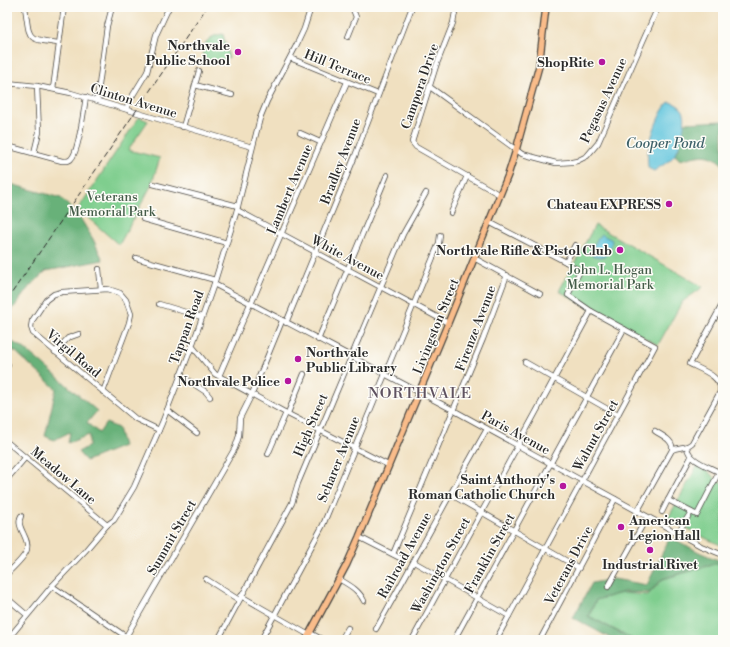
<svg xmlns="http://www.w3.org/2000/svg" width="730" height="647" font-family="'Libre Bodoni',serif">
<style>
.green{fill:#7fce8e;stroke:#557c5c}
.forest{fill:#67b179;stroke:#496e52}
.water{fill:#60c5dd;stroke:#467884}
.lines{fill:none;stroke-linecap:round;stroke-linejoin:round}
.minor-casing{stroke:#494641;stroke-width:6}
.major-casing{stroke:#494641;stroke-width:8}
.minor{stroke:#fff;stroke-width:4.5}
.major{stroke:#f9bc8a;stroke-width:5.5}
.rail{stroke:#2b2b2b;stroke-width:1;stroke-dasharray:6 3;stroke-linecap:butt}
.poi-dot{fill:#b5179e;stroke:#fdfcf7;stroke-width:1.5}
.labels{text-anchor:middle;stroke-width:3;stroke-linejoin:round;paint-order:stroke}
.poi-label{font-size:13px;font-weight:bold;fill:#2b2b2b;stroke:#fdfcf7;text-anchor:end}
.street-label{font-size:13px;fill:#2b2b2b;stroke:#fdfcf7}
.park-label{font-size:13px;fill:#445c49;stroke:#fdfcf7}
.water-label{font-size:14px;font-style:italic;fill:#3e6169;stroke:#fdfcf7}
.quarter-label{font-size:15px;letter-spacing:1px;fill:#5f5260;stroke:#fdfcf7}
</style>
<rect width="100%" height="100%" fill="#fdfcf7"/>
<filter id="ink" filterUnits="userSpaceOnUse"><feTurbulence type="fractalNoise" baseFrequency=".025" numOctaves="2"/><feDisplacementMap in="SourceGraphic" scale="8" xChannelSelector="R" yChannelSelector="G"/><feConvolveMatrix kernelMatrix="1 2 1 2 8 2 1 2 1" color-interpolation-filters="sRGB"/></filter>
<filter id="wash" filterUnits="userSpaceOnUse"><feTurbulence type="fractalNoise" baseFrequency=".012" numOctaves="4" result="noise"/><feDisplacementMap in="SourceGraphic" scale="16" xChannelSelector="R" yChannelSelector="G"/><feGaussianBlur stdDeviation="0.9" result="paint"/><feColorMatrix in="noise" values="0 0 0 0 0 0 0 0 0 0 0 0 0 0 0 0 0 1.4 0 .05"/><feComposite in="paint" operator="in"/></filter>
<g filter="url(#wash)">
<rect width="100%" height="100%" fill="#f0e0c0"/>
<!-- green -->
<g class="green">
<path d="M223,34L229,58L206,64C199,48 205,36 223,34Z"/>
<polygon points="139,117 148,121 128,150 160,158 151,186 119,245 78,209"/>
<polygon points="595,225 703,287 682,302 658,345 559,291"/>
<polygon points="699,463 718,481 723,483 723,546 707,539 668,518"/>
<polygon points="715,564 723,564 723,640 634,640 589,616 596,600 622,593 648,595 663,579"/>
</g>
<!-- forest -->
<g class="forest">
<path d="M723,121V165C709,150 697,156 680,160L675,155L679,147L684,123Z"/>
<polygon points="7,183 61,198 79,216 93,239 103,260 46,271 29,287 7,317"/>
<polygon points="7,339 25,349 97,411 87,423 99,433 106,423 118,428 123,446 86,461 78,452 89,446 89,435 68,443 70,432 54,440 45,436 56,389 16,352 7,348"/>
<polygon points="670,537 701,553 723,562 723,564 715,563 662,579 649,593 624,592 596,600 588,616 633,640 614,640 573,618 592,583 614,579 647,585"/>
</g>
<!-- water -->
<g class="water">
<path d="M669,102C675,103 682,107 684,113C687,121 680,149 674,156C669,162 661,166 654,171L648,168C648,163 647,157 648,152C650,139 659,111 669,102Z"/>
<path d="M601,234L612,240C610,255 605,261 589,254V252Z"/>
</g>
</g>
<g filter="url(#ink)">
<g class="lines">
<!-- minor casing -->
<g class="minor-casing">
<g id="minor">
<path d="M25,7C30,39 25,39 58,43"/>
<polyline points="456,7 453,23 436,66 412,142 416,147 500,195"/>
<polyline points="348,37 356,17 352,7"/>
<polyline points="290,58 378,94"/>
<polyline points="7,83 37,86 71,93 252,147"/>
<polyline points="195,85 232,95"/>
<polyline points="430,87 522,154 556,163 572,162 577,161 587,156 598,143 658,7"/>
<polyline points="53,89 64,7"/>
<polyline points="97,100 107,26 112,7"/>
<polyline points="126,109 133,95 147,72 156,35 169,7"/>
<polyline points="183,127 199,71"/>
<polyline points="300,133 320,142"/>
<path d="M7,146L62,161C65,161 69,162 71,159C79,152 84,108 86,97"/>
<polyline points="34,153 39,132 37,86"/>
<polyline points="153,184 238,206"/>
<polyline points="237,210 448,323"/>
<polyline points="451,213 467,176"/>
<polyline points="143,219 227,243"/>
<polyline points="489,222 566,262 575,245"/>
<polyline points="136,258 215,280"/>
<polyline points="474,258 540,294"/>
<polyline points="99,269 101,289"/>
<polyline points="214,284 453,410 701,546 723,555"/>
<polyline points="159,304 202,317"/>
<polyline points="251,304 347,82"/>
<polyline points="286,323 355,156 412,7"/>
<polyline points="318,340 387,175"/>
<polyline points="192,346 215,374 286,413 388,465"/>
<polyline points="55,352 68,338 79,334"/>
<polyline points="525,362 618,415"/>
<polyline points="7,365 8,365"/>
<polyline points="180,375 206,392 210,397"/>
<polyline points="219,376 250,304"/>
<polyline points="103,392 129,323 131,314 126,300 120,293 108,289 62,292 54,294 46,300 32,321 31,327 33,333 136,419 159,430"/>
<polyline points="167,410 197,433"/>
<polyline points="288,413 304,374"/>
<path d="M655,431C662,436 674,440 672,450"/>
<polyline points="7,442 107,525"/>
<path d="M687,447C688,460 708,466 719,472L697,515L668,500L691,457"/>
<polyline points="268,454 286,413"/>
<polyline points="7,479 25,458"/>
<polyline points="450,494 579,568"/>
<path d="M637,512L672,450C679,446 686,449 692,443L720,392C723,377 702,370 690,364L723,303"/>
<polyline points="662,512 668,500"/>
<polyline points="677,534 691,512"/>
<polyline points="359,537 402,559"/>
<polyline points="393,554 483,339 507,275"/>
<polyline points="414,562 509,616"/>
<path d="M7,574C12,568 26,557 27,549C30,538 15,527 21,516"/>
<polyline points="206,579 239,600"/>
<path d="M339,579C349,585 359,590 364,601"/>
<polyline points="52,586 131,640"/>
<polyline points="608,587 647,517"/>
<polyline points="241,596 309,635"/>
<polyline points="7,598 27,615"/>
<path d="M376,629C414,562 449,495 487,429"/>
<polyline points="310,633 323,640"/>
<polyline points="7,640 52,586 85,551 107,525 114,520 134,487 162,423 192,346 214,284 237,210 260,118 267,101 296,46 304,29 311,7"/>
<polyline points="124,640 235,448 239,436 240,418 252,394 282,321"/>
<polyline points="218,640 292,503 298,483 403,234 426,193"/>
<polyline points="261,640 323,525 439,243 440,235"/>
<polyline points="341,640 348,628"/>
<polyline points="412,640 591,311"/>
<polyline points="454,640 624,329"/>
<polyline points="496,640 655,346 591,311 568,295 579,273 578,270 566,262"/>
<polyline points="540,640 615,499"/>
</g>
</g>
<!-- major casing -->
<g class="major-casing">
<polyline id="major" points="306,640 347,564 359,537 448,323 508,175 516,150 539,66 546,7"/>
</g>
<!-- minor -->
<use href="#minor" class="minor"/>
<!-- major -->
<use href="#major" class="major"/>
<!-- rail -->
<polyline class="rail" points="7,300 207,7"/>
</g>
</g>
<!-- markers -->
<g class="poi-dot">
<circle cx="238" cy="52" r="4"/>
<circle cx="602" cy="62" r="4"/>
<circle cx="669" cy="204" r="4"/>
<circle cx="620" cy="250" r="4"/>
<circle cx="298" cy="359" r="4"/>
<circle cx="288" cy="381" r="4"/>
<circle cx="563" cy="486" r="4"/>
<circle cx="621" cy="527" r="4"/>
<circle cx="650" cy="550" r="4"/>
</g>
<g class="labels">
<!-- poi labels -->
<g class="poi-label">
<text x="230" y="50">Northvale<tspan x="230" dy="15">Public School</tspan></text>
<text x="594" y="67">ShopRite</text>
<text x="661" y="209">Chateau EXPRESS</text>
<text x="612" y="255">Northvale Rifle &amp; Pistol Club</text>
<text x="306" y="357" text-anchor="start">Northvale<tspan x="306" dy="15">Public Library</tspan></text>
<text x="280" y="386">Northvale Police</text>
<text x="555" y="484">Saint Anthony's<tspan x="555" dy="15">Roman Catholic Church</tspan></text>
<text x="629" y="525" text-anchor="start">American<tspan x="629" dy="15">Legion Hall</tspan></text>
<text x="650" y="569" text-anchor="middle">Industrial Rivet</text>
</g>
<!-- street labels -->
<g class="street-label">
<text transform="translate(338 66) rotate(22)" y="5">Hill Terrace</text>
<text transform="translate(419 86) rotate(-71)" y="5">Campora Drive</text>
<text transform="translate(134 100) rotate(17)" y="5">Clinton Avenue</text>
<text transform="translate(603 100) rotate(-65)" y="5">Pegasus Avenue</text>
<text transform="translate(340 161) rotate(-69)" y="5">Bradley Avenue</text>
<text transform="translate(289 189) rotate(-67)" y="5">Lambert Avenue</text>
<text transform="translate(348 257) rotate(28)" y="5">White Avenue</text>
<text transform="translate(435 326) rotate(-68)" y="5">Livingston Street</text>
<text transform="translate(186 327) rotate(-70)" y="5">Tappan Road</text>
<text transform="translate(475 328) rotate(-69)" y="5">Firenze Avenue</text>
<text transform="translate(74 353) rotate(40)" y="5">Virgil Road</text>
<text transform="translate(310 425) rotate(-67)" y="5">High Street</text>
<text transform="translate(516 432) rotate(29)" y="5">Paris Avenue</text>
<text transform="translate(595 435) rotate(-61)" y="5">Walnut Street</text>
<text transform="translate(338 459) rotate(-68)" y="5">Scharer Avenue</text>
<text transform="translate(64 475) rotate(40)" y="5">Meadow Lane</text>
<text transform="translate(171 537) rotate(-60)" y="5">Summit Street</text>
<text transform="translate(489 553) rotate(-61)" y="5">Franklin Street</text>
<text transform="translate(404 555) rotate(-61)" y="5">Railroad Avenue</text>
<text transform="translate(440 565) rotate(-61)" y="5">Washington Street</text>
<text transform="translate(568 565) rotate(-62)" y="5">Veterans Drive</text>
</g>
<!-- park labels -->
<g class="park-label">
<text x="112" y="201">Veterans<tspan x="112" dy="15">Memorial Park</tspan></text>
<text x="610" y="274">John L. Hogan<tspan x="610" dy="15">Memorial Park</tspan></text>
</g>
<!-- water labels -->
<g class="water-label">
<text x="665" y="148">Cooper Pond</text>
</g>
<!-- quarter labels -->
<g class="quarter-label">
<text x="420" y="398">NORTHVALE</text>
</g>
</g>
<!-- margin -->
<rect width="730" height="647" fill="none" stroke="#fdfcf7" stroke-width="24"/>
</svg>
